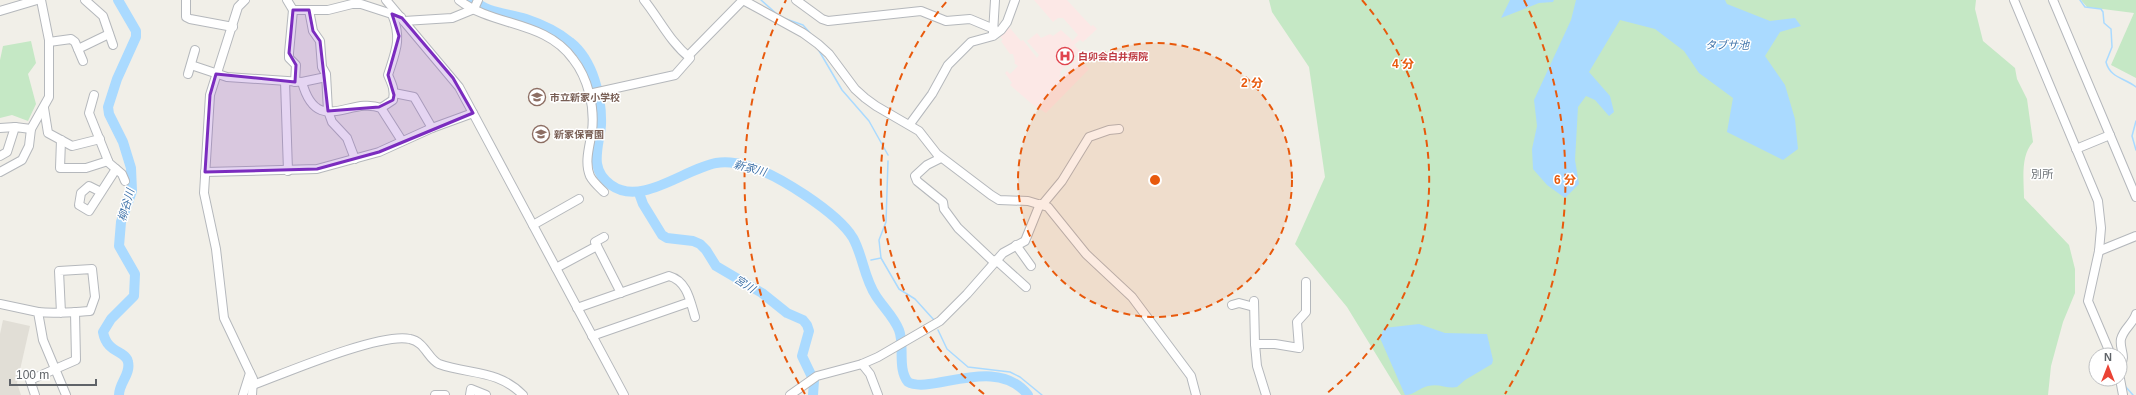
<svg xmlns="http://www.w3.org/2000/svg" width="2136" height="395" font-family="Helvetica,'Noto Sans JP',sans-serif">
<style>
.education{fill:#e1ded6}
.medical{fill:#fce8e6}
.green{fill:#c5e8c5}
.water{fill:#aadaff}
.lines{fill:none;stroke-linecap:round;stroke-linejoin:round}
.stream{stroke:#aadaff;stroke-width:1.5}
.river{stroke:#aadaff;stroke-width:10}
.minor-casing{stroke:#b5b8bc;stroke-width:10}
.minor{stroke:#fff;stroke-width:8}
.marked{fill:#7b2cbf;fill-opacity:0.2;stroke:#7b2cbf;stroke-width:3;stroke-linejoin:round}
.ring{fill:none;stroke:#e8590c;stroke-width:2;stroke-dasharray:7 5}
.labels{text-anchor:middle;stroke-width:3;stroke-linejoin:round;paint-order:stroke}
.health-label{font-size:10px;font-weight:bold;fill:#be3a42;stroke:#fff;text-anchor:start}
.education-label{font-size:10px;font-weight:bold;fill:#785e54;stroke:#fff;text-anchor:start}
.water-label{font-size:11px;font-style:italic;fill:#4174aa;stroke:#fff}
.neighbourhood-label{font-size:11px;fill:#70757a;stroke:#fff}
.centre{fill:#e8590c;stroke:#fff;stroke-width:2}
.ring-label{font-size:12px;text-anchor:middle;font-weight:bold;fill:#e8590c;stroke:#fff;stroke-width:3;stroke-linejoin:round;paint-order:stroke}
</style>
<rect width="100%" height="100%" fill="#f1efe8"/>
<!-- education -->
<polygon class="education" points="3,320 30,326 17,383 21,395 0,395 0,334"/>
<!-- medical -->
<polygon class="medical" points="1034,0 1067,0 1091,26 1093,25 1097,29 1083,42 1080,40 1074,45 1080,51 1060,72 1061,74 1059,76 1061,78 1078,58 1089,69 1046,113 1032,104 1010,85 1012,83 1005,73 1007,71 1010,74 1018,66 1014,63 1015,62 1013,54 1010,54 1001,41 1003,40 999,35 1009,27 1021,41 1023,40 1037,58 1039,55 1027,41 1037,33 1041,38 1050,34 1053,36 1061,30 1072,40 1071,42 1078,35 1063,18 1058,18 1053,22"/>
<!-- green -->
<g class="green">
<path d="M1269,0H1976L1975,9L1983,41L2015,68L2017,79L2027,99L2033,142C2020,156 2024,181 2024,198L2069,245L2075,269V293L2063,322L2051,366L2048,395H1401L1347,307L1295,244L1325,177L1309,67L1272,12Z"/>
<polygon points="2081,0 2136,0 2136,78 2111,65 2134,13 2087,7"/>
<polygon points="31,41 36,63 28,74 36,104 28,121 12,115 0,118 0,60 3,46"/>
</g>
<!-- water -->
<g class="water">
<polygon points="1510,0 1554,0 1553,2 1539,3 1501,18"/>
<polygon points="1576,0 1725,0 1727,4 1770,21 1795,18 1801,26 1780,32 1765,56 1785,85 1795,119 1798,149 1783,160 1727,132 1733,98 1699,73 1684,51 1655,29 1620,20 1589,72 1610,96 1614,112 1609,116 1595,100 1586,96 1578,107 1575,160 1579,184 1565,198 1547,185 1533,169 1532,149 1537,126 1534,100 1571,20"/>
<path d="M1419,324L1445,333L1487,334L1493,360L1492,364L1465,380L1457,387C1447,389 1439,383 1428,386C1419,388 1414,395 1405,395L1380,338L1384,328Z"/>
</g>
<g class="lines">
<!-- stream -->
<g class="stream">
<polyline points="761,0 778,15"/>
<path d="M2080,0L2085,7L2101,9L2103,12L2104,23L2111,29L2112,47L2106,62C2110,78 2125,78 2136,87"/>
<polyline points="786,19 803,25 810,33"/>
<polyline points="818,49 842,90 869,121 888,155"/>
<polyline points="608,94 614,92"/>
<polyline points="598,97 604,95"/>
<polyline points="2136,121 2132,136 2136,150"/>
<polyline points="888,161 886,222 879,240 881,258 899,289 915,299 934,320"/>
<polyline points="871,260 881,258"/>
<polyline points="862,263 866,262"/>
<polyline points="938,330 947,349 968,367 1010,372 1020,377 1042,395"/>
<polyline points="2125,386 2133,395"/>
</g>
<!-- river -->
<g class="river">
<path d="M118,0L136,31V37L117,79L108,107L109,114L123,142L131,168L132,191L121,222L119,246L135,274L134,296L111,319L103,332C107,354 126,350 128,362C131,374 119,383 119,395"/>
<path d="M472,0C477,3 484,8 490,10C501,14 514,15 526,19C541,24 558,32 570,42C593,60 602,97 601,125C599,147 588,169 611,185C641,207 684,169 716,163C726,161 738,163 748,166C776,173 838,213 853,238C863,256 864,278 876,296C883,307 894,317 899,330C905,345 897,369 908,382C931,395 996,354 1028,395"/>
<polyline points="639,193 643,204 662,235 667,238 693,241 700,244 706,250 716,266 762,293 787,313 803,320 807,325 809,331 802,356 814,381 813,395"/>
</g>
<!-- minor casing -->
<g class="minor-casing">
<g id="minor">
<polyline points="85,0 103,16 113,45"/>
<polyline points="186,0 186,17 190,19 233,27"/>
<polyline points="245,0 238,7 210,95 204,193 216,249 224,318 253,379 252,395"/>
<polyline points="287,0 293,10 328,10 352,4 361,4 401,17"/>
<polyline points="386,0 459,87 624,395"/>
<path d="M459,0C493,27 545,20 573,59C588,78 595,107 592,131C590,145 584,162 590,176C593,182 599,187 604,192"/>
<polyline points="743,0 803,33 818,44 829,54 855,89 865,98 876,106 919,131 937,154 991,195 999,200 1028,201 1048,207 1086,254 1132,297 1191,376 1196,395"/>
<polyline points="796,0 822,19 828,21 921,11 946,21 970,19 994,29"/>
<polyline points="2014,0 2098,201 2101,228 2099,251 2088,301 2111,355"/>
<polyline points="2053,0 2136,197"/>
<polyline points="293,10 289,53 289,58 296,65 295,82"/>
<polyline points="309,10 313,31 320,41 322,67 326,74 328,111 332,122 347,138 355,159"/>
<polyline points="0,11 37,0"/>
<polyline points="404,21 452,18 474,9 478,0"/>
<polyline points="993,33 995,0"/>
<polyline points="49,42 71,39 75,42 83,61"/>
<polyline points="78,49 109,34"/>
<polyline points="688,56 743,0"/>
<polyline points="191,65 227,77 302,82 326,77"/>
<polyline points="188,74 195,50"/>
<polyline points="285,81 288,171"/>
<path d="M302,82C317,137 350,96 381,108L402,141"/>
<polyline points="394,93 414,97 432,128"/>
<path d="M589,94L675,75L690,58C670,42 660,20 644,0"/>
<polyline points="94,95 89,113 109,163 122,174 125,181"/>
<polyline points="44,108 48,133 72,146 100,139"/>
<path d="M381,108L393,100C395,90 392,84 388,75C396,50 402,39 392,14"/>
<polyline points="910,124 932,94 948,65 971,42 993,36 1001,30 1007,22 1015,0"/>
<polyline points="0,128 15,127"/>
<polyline points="61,140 60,168 86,168 108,161"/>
<polyline points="2076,149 2110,135"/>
<polyline points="0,156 7,152 15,127 31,129"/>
<polyline points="941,158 927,165 915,176 917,181 943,202 944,209 958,228 994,262"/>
<polyline points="0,172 22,160 29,146 31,129 49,97 49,40 41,0"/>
<polyline points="205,172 317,169 379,152 432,128 473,113"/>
<polyline points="101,192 89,186 81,193 79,205 89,211 116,169"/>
<polyline points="1042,205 1062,181 1089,137 1109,130 1119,129"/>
<polyline points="533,225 579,199"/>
<polyline points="604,237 595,242 621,293"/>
<polyline points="1016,245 1031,266"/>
<polyline points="2099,251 2136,236"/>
<polyline points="996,260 1026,287"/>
<polyline points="556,268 597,246"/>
<polyline points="1254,301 1255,344"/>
<polyline points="0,304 38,312 43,340 66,395"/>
<polyline points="1232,305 1239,303 1254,307"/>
<path d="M577,308L669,276C687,281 690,300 695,317"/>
<path d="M38,312C55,314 73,312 90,311L95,297L92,269L59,271L61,313"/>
<polyline points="592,336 690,302"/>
<polyline points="862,364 870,374 878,395"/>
<path d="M2120,366C2127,356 2119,349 2121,339C2124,328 2133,324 2136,314"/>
<polyline points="2120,379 2123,395"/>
<path d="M253,385C285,373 381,332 410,339C425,342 428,359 439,364C470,375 497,369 523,395"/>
<polyline points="35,395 30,380 76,360 75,312"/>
<polyline points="243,395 250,373"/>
<polyline points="435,395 445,395"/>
<polyline points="470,395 471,389 486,395"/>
<polyline points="790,395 817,376 862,364 878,357 940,321 967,294 1003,253 1025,241 1040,204"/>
<polyline points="1266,395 1257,366 1255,344 1275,344 1299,348 1297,322 1306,312 1306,282"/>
</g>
</g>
<!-- minor -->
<use href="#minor" class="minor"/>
</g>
<!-- marked area -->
<path class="marked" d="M293,10H309L313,31L320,41L328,111L379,107L393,100L394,95L388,75L399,36L392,14L402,18L453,78L473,113L379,152L317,169L205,172L210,95L216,74L295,82L296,65L289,53Z"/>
<!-- distance rings -->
<circle cx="1155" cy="180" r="137" fill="#e8590c" fill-opacity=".12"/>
<g class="ring">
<circle cx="1155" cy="180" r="137"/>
<path d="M984 394A274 274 0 0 1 948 0M1362 0A274 274 0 0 1 1326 394"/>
<path d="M805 394A410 410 0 0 1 786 0M1524 0A410 410 0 0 1 1505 394"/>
</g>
<!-- icons -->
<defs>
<g id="hospital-ring" transform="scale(0.9)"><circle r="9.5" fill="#fff" stroke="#e0444e" stroke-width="1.5"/><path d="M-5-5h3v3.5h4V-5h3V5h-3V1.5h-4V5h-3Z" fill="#e0444e"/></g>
<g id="school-ring" transform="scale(0.9)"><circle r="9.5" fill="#fff" stroke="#8d6e63" stroke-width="1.5"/><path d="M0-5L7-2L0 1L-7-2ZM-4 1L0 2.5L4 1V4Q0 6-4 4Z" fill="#8d6e63"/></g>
</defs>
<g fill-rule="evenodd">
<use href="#hospital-ring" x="1065" y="56"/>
<use href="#school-ring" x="537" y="97"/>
<use href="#school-ring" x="541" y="134"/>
</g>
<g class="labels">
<!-- health labels -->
<g class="health-label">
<text x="1078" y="60">白卯会白井病院</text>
</g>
<!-- education labels -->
<g class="education-label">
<text x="550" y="101">市立新家小学校</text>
<text x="554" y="138">新家保育園</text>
</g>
<!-- water labels -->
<g class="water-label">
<text x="1727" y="49">タブサ池</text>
<text transform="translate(750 168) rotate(15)" y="4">新家川</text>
<text transform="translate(126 205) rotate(-74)" y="4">柳谷川</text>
<text transform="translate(745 284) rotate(33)" y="4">宮川</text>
</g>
<!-- neighbourhood labels -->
<g class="neighbourhood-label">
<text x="2042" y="178">別所</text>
</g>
</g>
<circle cx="1155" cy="180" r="6" class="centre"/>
<g class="ring-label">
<text x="1403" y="68">4 分</text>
<text x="1252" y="87">2 分</text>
<text x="1565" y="184">6 分</text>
</g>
<!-- north arrow -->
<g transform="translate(2108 367)"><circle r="19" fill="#ffffff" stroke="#bfc1c3"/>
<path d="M0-3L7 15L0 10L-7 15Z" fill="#ea4335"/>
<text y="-6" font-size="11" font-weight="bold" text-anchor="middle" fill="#5f6368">N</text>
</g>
<!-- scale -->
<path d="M10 379v6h86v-6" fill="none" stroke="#5f6368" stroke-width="2"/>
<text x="16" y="379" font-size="12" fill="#5f6368" stroke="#ffffff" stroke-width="3" paint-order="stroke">100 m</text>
</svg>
